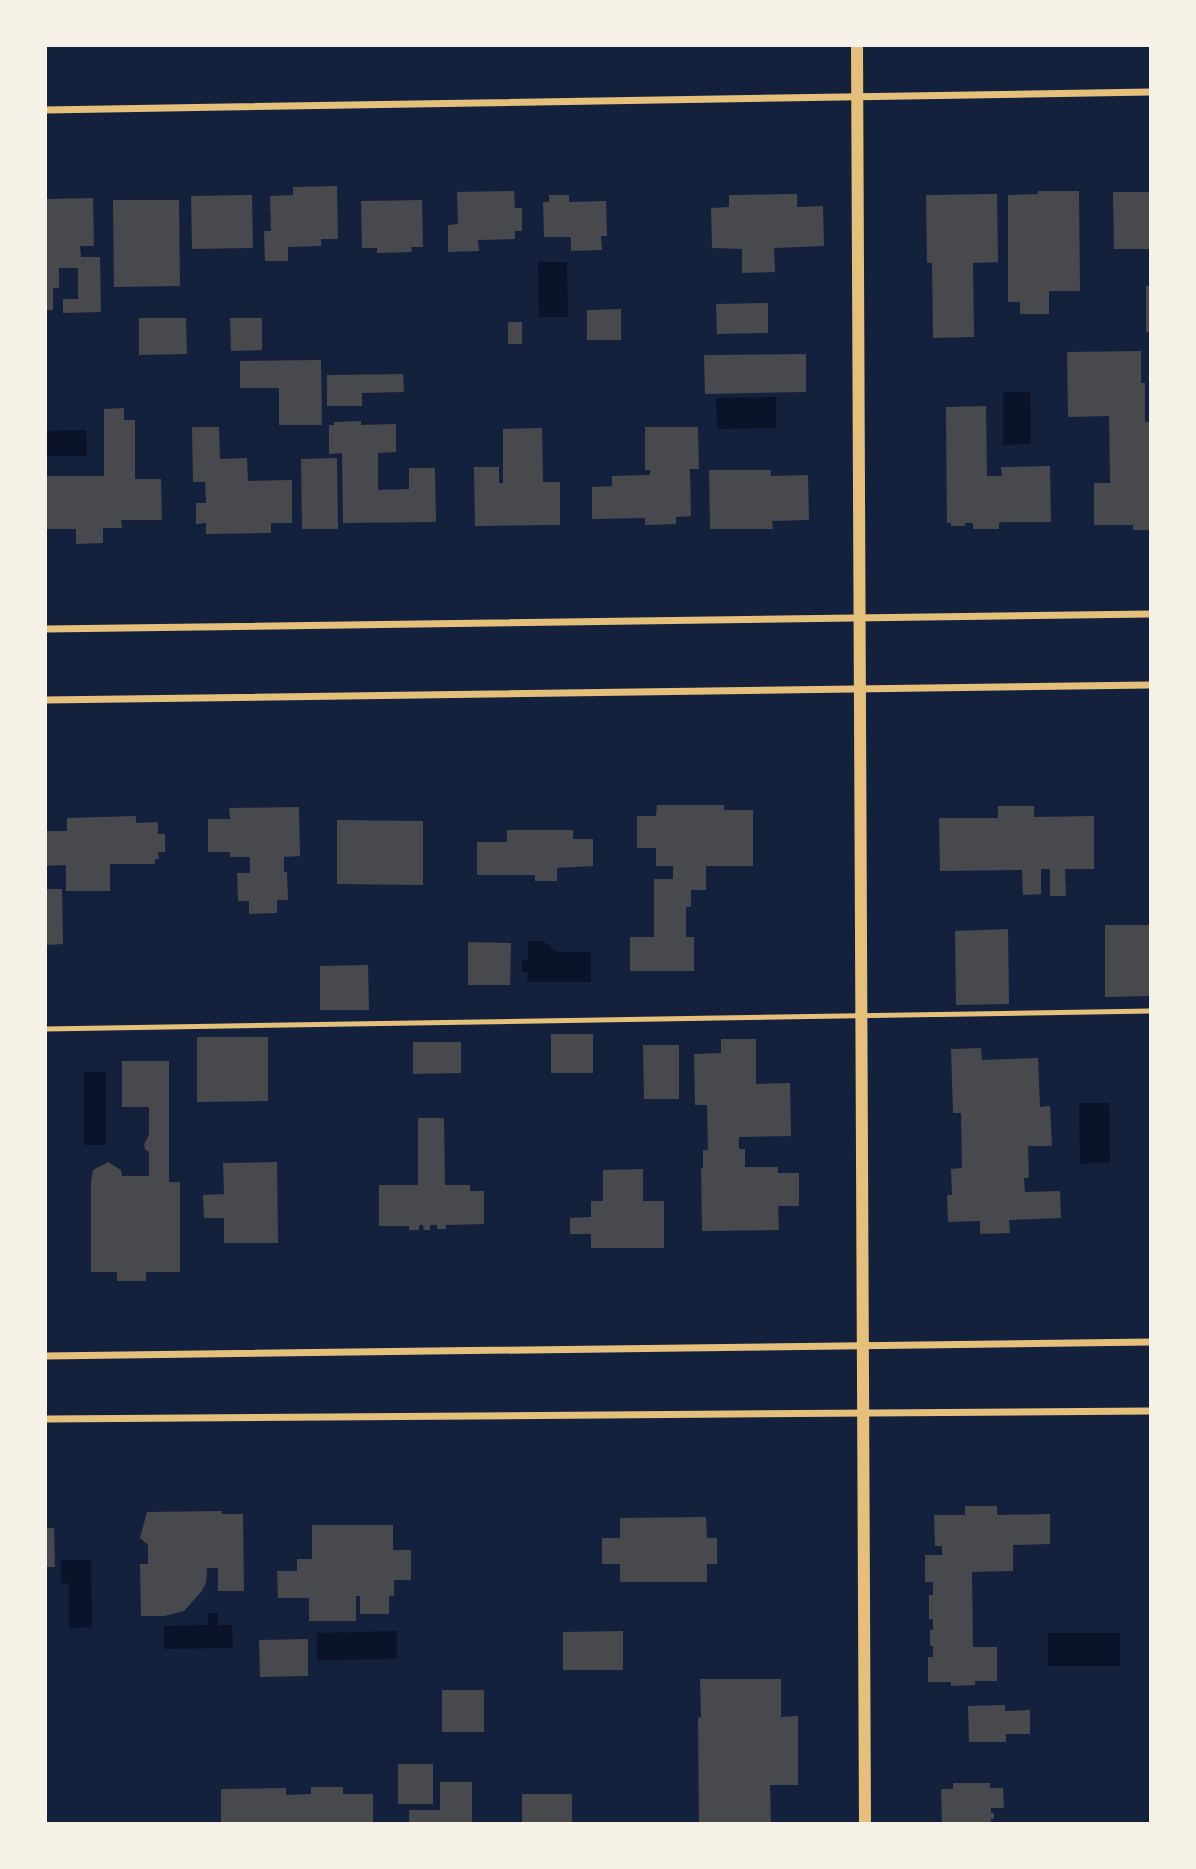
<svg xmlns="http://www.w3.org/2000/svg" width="1196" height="1869" font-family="Mulish,sans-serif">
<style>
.water{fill:#0b132b}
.building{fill:#48494c}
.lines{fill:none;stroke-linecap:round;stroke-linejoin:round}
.service{stroke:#e5c07b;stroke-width:5}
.minor{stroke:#e5c07b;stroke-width:7}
.tertiary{stroke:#e5c07b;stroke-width:12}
</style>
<rect width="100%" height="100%" fill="#14213d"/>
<!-- water -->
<g class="water">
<polygon points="538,262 567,262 568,317 539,317"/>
<polygon points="1003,392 1030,392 1031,444 1003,445"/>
<polygon points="776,397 776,428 717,429 716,398"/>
<polygon points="86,430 87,456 46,456 46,431"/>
<polygon points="528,941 543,941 557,952 591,952 591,982 527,982 528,972 522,972 522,961 528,960"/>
<rect x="84" y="1072" width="22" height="73"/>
<polygon points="1079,1103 1109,1103 1110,1162 1080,1164"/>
<polygon points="61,1560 91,1560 92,1627 69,1628 69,1584 61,1583"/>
<polygon points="208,1613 218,1613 218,1625 232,1625 233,1648 164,1649 164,1626 208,1625"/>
<polygon points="397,1631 397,1659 317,1660 317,1633"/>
<rect x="1048" y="1633" width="72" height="33"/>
</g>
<!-- building -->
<g class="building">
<polygon points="337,186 338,239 321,239 321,246 288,247 288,261 265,261 264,231 271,231 270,196 293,195 293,187"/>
<polygon points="514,191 515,208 522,208 522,231 515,231 515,239 478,240 479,251 448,252 448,225 458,224 457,192"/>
<polygon points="1038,191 1079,191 1080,291 1049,291 1049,314 1020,314 1020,302 1008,302 1008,195 1038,194"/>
<polygon points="1113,192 1150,192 1150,249 1114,249"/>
<polygon points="797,194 797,207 823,206 824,246 774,248 775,272 742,273 742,249 712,248 711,208 729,207 729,195"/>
<polygon points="997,194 998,262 973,263 974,337 933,338 932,263 927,263 926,195"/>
<polygon points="252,195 253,248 192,249 191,196"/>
<polygon points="549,195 569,195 569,202 606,201 607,236 601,236 602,250 571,251 571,237 544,237 543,202 549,202"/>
<polygon points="93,198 94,246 80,246 81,257 100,257 101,312 63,313 63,299 78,299 78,268 59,268 59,288 53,288 53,310 46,310 46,199"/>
<polygon points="113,200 179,200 180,286 114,287"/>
<polygon points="422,200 423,247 411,247 412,252 377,253 377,248 362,248 361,201"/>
<rect x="1146" y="286" width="4" height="46"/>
<polygon points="768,303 768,333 717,334 716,304"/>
<polygon points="621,309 621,340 587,340 587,310"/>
<polygon points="139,318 186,318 187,354 139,355"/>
<polygon points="230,318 262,318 262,350 231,351"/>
<rect x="508" y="322" width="14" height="22"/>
<polygon points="1141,351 1141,383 1145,383 1145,422 1150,422 1150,530 1133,530 1133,525 1094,525 1094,483 1110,483 1109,416 1068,417 1067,352"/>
<polygon points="806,354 806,392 705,394 704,355"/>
<polygon points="321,360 322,425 279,425 279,388 240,388 240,361"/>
<polygon points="403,374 404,392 362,393 362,406 327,406 327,375"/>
<polygon points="986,406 987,476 1002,476 1001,467 1050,466 1051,522 1002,522 999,523 999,529 973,529 973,523 965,523 965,526 951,526 951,523 947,523 946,407"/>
<polygon points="124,408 124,420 135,420 135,479 161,479 162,520 121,520 122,528 103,528 103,543 76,544 76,529 46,529 46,476 104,476 104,409"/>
<polygon points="361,421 361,425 396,424 396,452 378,453 378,490 409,489 409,468 435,468 436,522 343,523 342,453 329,454 329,425 334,425 334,422"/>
<polygon points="192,427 219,427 220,459 247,458 248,481 292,480 292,523 271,523 271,533 206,534 206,523 196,524 196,503 206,503 205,482 193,482"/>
<polygon points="645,427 698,427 699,469 690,469 691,516 676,517 676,524 645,525 645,518 592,519 592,487 612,486 612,476 650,475 650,470 645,470"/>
<polygon points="542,428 543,482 560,482 560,525 475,526 474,467 499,467 499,483 503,483 503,429"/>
<polygon points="337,458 338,529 302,529 301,459"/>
<polygon points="709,470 771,470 771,476 808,475 809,520 772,521 773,529 710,529"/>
<polygon points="657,805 724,805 724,810 753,810 753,866 706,866 706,890 691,890 691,907 686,907 686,937 694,937 694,971 630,971 630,937 654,937 654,879 673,879 673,866 656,866 656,848 637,848 637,816 656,816"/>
<polygon points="998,806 1034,806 1034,817 1094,816 1094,869 1065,869 1066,896 1050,896 1050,869 1041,869 1041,894 1023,895 1022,870 940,871 939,818 998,818"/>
<polygon points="299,807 300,856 284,857 284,872 287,872 288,900 277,900 277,913 249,914 249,901 238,901 237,873 250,873 250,857 230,857 230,852 208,852 208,819 230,819 229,808"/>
<polygon points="136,816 136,823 158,822 158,834 165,834 165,852 158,852 159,859 155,859 155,864 110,864 110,891 66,891 66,865 46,866 46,831 67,831 67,818"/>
<polygon points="337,820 423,821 423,885 337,884"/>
<polygon points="507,830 573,830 573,839 593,839 593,866 557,868 557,881 535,881 535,875 477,875 477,842 507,842"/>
<polygon points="46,889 62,889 63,944 46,945"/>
<polygon points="1105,925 1150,925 1150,996 1105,997"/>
<polygon points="1008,929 1009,1004 956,1005 955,931"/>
<polygon points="468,942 511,943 510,985 468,985"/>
<polygon points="368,965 369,1010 320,1010 320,966"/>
<rect x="551" y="1034" width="42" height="39"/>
<polygon points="197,1037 268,1037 268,1101 197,1102"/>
<polygon points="721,1039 756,1039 756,1084 790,1083 791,1136 739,1137 739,1149 745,1149 745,1167 778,1167 778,1173 799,1173 799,1206 778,1206 779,1230 702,1231 701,1168 703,1168 703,1150 708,1150 707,1105 695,1105 694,1054 721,1053"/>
<polygon points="413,1042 461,1042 461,1073 413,1074"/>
<polygon points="643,1045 679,1045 679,1099 644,1099"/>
<polygon points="981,1048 982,1060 1038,1058 1040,1107 1050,1106 1052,1146 1028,1146 1029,1178 1024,1178 1025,1192 1060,1191 1061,1218 1009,1220 1010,1233 980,1234 980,1221 948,1222 947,1195 952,1195 951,1169 962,1168 961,1113 953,1113 951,1049"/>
<polygon points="122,1061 169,1061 169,1182 180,1182 180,1272 146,1272 146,1281 117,1281 117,1272 91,1272 91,1182 93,1170 108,1162 121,1170 122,1176 149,1176 149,1152 145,1149 144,1144 149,1135 149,1107 122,1107"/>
<polygon points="418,1118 444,1118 445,1185 470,1185 470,1191 484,1191 484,1224 446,1225 446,1229 437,1229 437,1225 430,1225 430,1230 424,1230 423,1225 419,1225 419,1230 409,1230 409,1226 379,1226 379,1185 418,1185"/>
<polygon points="277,1162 278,1243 224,1243 224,1218 204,1218 203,1195 224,1194 223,1163"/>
<polygon points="643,1169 643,1201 664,1201 664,1248 591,1248 591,1234 570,1234 570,1218 591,1217 591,1201 603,1201 603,1170"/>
<polygon points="965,1506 997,1506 997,1515 1050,1514 1050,1544 1013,1545 1013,1571 972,1572 973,1647 997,1647 997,1681 975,1681 975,1685 951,1686 951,1682 928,1682 928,1657 933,1657 933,1646 930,1646 930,1630 933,1630 933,1619 929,1619 929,1595 933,1595 933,1582 925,1582 925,1555 942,1555 942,1546 935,1546 934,1515 965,1515"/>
<polygon points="222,1511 222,1514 243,1514 244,1591 218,1591 218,1568 207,1568 206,1583 201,1592 184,1611 164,1616 141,1616 140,1564 148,1564 148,1545 140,1538 147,1512"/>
<polygon points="706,1517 707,1538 717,1538 717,1564 707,1564 707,1582 620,1582 620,1564 602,1564 602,1538 620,1538 620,1518"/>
<polygon points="312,1525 393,1525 393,1550 411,1550 411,1580 394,1580 394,1596 389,1596 389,1614 360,1614 360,1596 356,1596 356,1621 309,1621 309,1598 278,1598 277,1571 297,1571 297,1559 312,1559"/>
<polygon points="46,1528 54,1528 55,1567 46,1567"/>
<polygon points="623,1631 623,1670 563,1670 563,1632"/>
<polygon points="308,1639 308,1676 260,1677 259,1640"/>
<polygon points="700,1679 781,1679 781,1717 798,1716 798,1785 770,1785 771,1824 699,1824 698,1718 701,1717"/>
<rect x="442" y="1690" width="42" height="42"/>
<polygon points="1005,1705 1005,1711 1030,1710 1030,1734 1006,1734 1006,1742 969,1742 968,1706"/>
<rect x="398" y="1764" width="35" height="40"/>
<polygon points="440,1782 472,1782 472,1824 409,1824 409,1810 440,1810"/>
<polygon points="953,1783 990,1783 990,1788 1003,1788 1004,1808 991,1808 991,1813 994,1813 994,1819 991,1819 991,1824 942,1824 941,1789 953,1789"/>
<polygon points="311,1787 343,1787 343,1794 373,1794 373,1824 221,1824 221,1789 286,1788 286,1795 311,1794"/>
<rect x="522" y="1794" width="50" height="30"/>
</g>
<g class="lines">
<!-- service -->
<polyline class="service" points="46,1029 1150,1011"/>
<!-- minor -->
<g class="minor">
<polyline points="46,110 1150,92"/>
<polyline points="46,629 1150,614"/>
<polyline points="46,700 1150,685"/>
<polyline points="46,1356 1150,1342"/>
<polyline points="46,1419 1150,1411"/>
</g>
<!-- tertiary -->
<polyline class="tertiary" points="857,46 865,1824"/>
</g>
<!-- border -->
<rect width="1196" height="1869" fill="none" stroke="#f6f1e7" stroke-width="94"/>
</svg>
